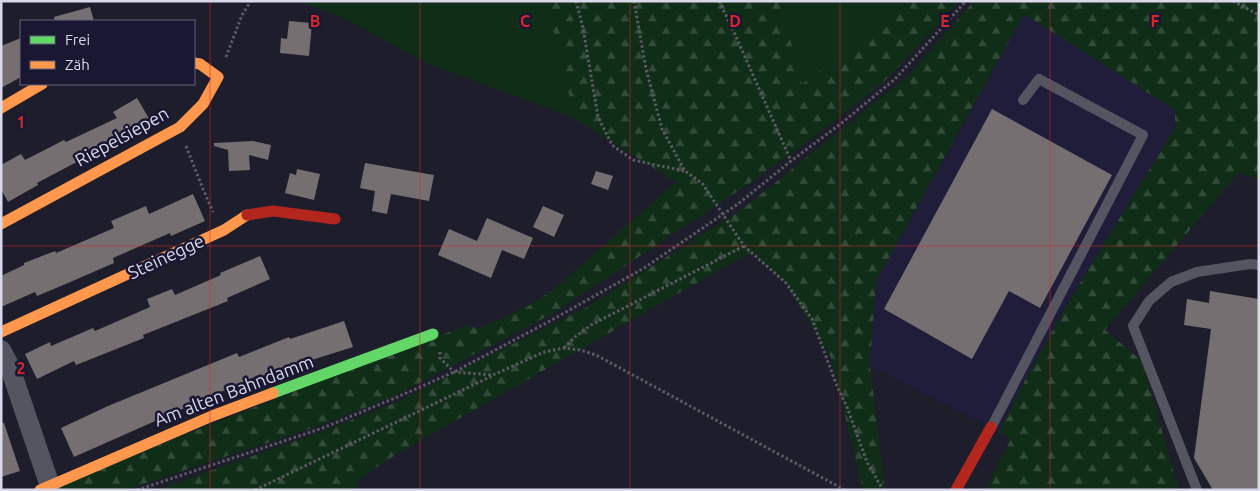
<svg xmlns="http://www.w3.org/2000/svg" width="1260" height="491" font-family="Ubuntu,sans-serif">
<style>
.built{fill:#201d3a}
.grass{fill:#102d17}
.forest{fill:url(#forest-firs)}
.building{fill:#756f71}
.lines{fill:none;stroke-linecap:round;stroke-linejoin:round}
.path{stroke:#5a5964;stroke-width:3;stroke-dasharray:2.5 2.5;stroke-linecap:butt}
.lane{stroke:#555561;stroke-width:10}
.street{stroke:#555561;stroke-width:20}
.fast{stroke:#63d668;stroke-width:11}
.slow{stroke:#ff974d;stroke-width:11}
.jam{stroke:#b3261e;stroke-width:11}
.grid{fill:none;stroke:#d62828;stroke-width:1;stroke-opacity:0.55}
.labels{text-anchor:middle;stroke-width:5;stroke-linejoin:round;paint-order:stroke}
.street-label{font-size:18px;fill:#d9d9eb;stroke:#191731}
.grid-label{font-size:16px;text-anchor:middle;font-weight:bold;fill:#d62828;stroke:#191731;stroke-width:5;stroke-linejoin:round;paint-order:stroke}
</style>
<defs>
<pattern id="forest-firs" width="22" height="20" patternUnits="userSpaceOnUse" patternTransform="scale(1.25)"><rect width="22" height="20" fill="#102d17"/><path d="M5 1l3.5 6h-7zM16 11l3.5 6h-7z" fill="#324b39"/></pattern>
</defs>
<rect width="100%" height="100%" fill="#1e1d2b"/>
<!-- built -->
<polygon class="built" points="1024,14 1175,110 1175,129 1069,300 1010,408 999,432 870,366 876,281 966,121"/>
<!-- grass -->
<g class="grass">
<polygon points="299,1 547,1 575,118 426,63 343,17"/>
<polygon points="780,1 912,1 802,85"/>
</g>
<!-- forest -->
<g class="forest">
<polygon points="546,1 780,1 802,84 912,1 960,1 889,77 816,136 759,177 554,313 394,396 324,424 125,490 45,490 363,364 465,326 480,328 527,307 554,289 676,182 575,119"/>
<path d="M974,1H1259V179L1238,173L1105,330L1142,361L1179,490H985L1011,439L999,432C1050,326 1114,228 1175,128V110L1024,14L876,281L870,366L885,490H863L831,358L786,284L751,252L385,461L357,481L356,490H156L323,431L397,402L587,307L741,210L908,76Z"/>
</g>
<!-- building -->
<g class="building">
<polygon points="90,7 94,21 55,21 54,17"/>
<polygon points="289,21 312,23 309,56 280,53 281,38 287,39"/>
<polygon points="21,38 21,77 1,88 1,46"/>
<polygon points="137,98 151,122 102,151 89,158 88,156 37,183 38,185 8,202 1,189 1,165 21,154 25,160 64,140 66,142 117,118 113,112"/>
<polygon points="992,109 1112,175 1040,308 1009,291 972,359 884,309"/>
<polygon points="253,141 271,145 268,160 249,155 250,170 229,171 228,150 214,146 214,143"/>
<polygon points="365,163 434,175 429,201 391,194 387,214 372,211 375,191 360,188"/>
<polygon points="297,169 320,174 314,200 285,193 290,173 296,175"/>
<polygon points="596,171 613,176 608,190 591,184"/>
<polygon points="193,194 205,221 171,236 170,233 113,258 114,263 68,283 37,296 35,292 1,307 1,276 24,265 24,263 55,251 56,253 114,228 111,221 146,206 149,214"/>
<polygon points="543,206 564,215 554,237 533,227"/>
<polygon points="487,218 533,238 524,259 502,250 491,278 438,255 449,229 477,241"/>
<polygon points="260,256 270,279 227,298 228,301 143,335 144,338 76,365 74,361 37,379 25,354 50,342 51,346 93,328 95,331 150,307 147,299 172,289 175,295 221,275 220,273"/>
<polygon points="1210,291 1259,299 1259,490 1213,490 1194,458 1211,329 1184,325 1187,299 1209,303"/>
<polygon points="344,321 353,347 299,364 300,366 263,380 261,374 74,457 61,428 108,406 237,353 239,357 289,337 290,339"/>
<polygon points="1,423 4,423 20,471 1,477"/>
</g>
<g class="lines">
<!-- path -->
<g class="path">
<polyline points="576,1 583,28 598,117 612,145 633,160 684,171"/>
<polyline points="634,1 646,69 662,129 685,171 702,183 744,246 786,283 812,319 837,386 847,407 867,462 883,490"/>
<polyline points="719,1 734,32 791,161"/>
<polyline points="1233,1 1259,15"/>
<polyline points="226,57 242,15 251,1"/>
<polyline points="186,146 203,189 213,212"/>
<polyline points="564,348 575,337 591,325 744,246"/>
<polyline points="440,352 440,358 454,372 493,375 544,352 564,348 580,350 596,355 845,490"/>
<polyline points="137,490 323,428 395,398 454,372 550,321 644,268 738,204 791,161 843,122 895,79 966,1"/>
<polyline points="255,490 492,376"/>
</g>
<!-- lane -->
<g class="lane">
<polyline points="992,426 1143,135 1039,79 1023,100"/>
<polyline points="1197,490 1133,326 1149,301 1171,282 1197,272 1250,264 1259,265"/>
</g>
<!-- street -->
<polyline class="street" points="1,350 9,365 50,486"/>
<!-- fast -->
<polyline class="fast" points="273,393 433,334"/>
<!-- slow -->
<g class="slow">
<polyline points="1,108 42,84"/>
<polyline points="1,224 180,127 203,104 218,77 200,64 194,63"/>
<polyline points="1,332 224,230 247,215"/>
<polyline points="40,490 212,416 273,393"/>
</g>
<!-- jam -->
<g class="jam">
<polyline points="247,215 273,211 335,219"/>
<polyline points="956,490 991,427"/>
</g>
</g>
<!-- grid -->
<path class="grid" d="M210,1V490M420,1V490M630,1V490M840,1V490M1050,1V490M1,246H1259"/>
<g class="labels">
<!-- street labels -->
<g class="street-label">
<text transform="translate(122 137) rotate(-29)" y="6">Riepelsiepen</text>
<text transform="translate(166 257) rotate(-25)" y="6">Steinegge</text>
<text transform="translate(234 391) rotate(-21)" y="6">Am alten Bahndamm</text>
</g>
</g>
<g class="grid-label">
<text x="315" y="27">B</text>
<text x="525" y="27">C</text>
<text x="735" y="27">D</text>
<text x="945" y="27">E</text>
<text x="1155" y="27">F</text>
<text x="21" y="128">1</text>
<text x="21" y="374">2</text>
</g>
<!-- border -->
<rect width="1260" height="491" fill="none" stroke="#d9d9eb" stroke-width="5"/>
<!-- legend -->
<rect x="20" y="20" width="175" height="65" fill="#191731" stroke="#66657b"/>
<rect x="30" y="36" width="25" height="8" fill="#63d668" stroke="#66657b"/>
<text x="65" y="45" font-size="15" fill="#d9d9eb">Frei</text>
<rect x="30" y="61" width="25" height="8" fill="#ff974d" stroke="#66657b"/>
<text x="65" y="70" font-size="15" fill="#d9d9eb">Zäh</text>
</svg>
